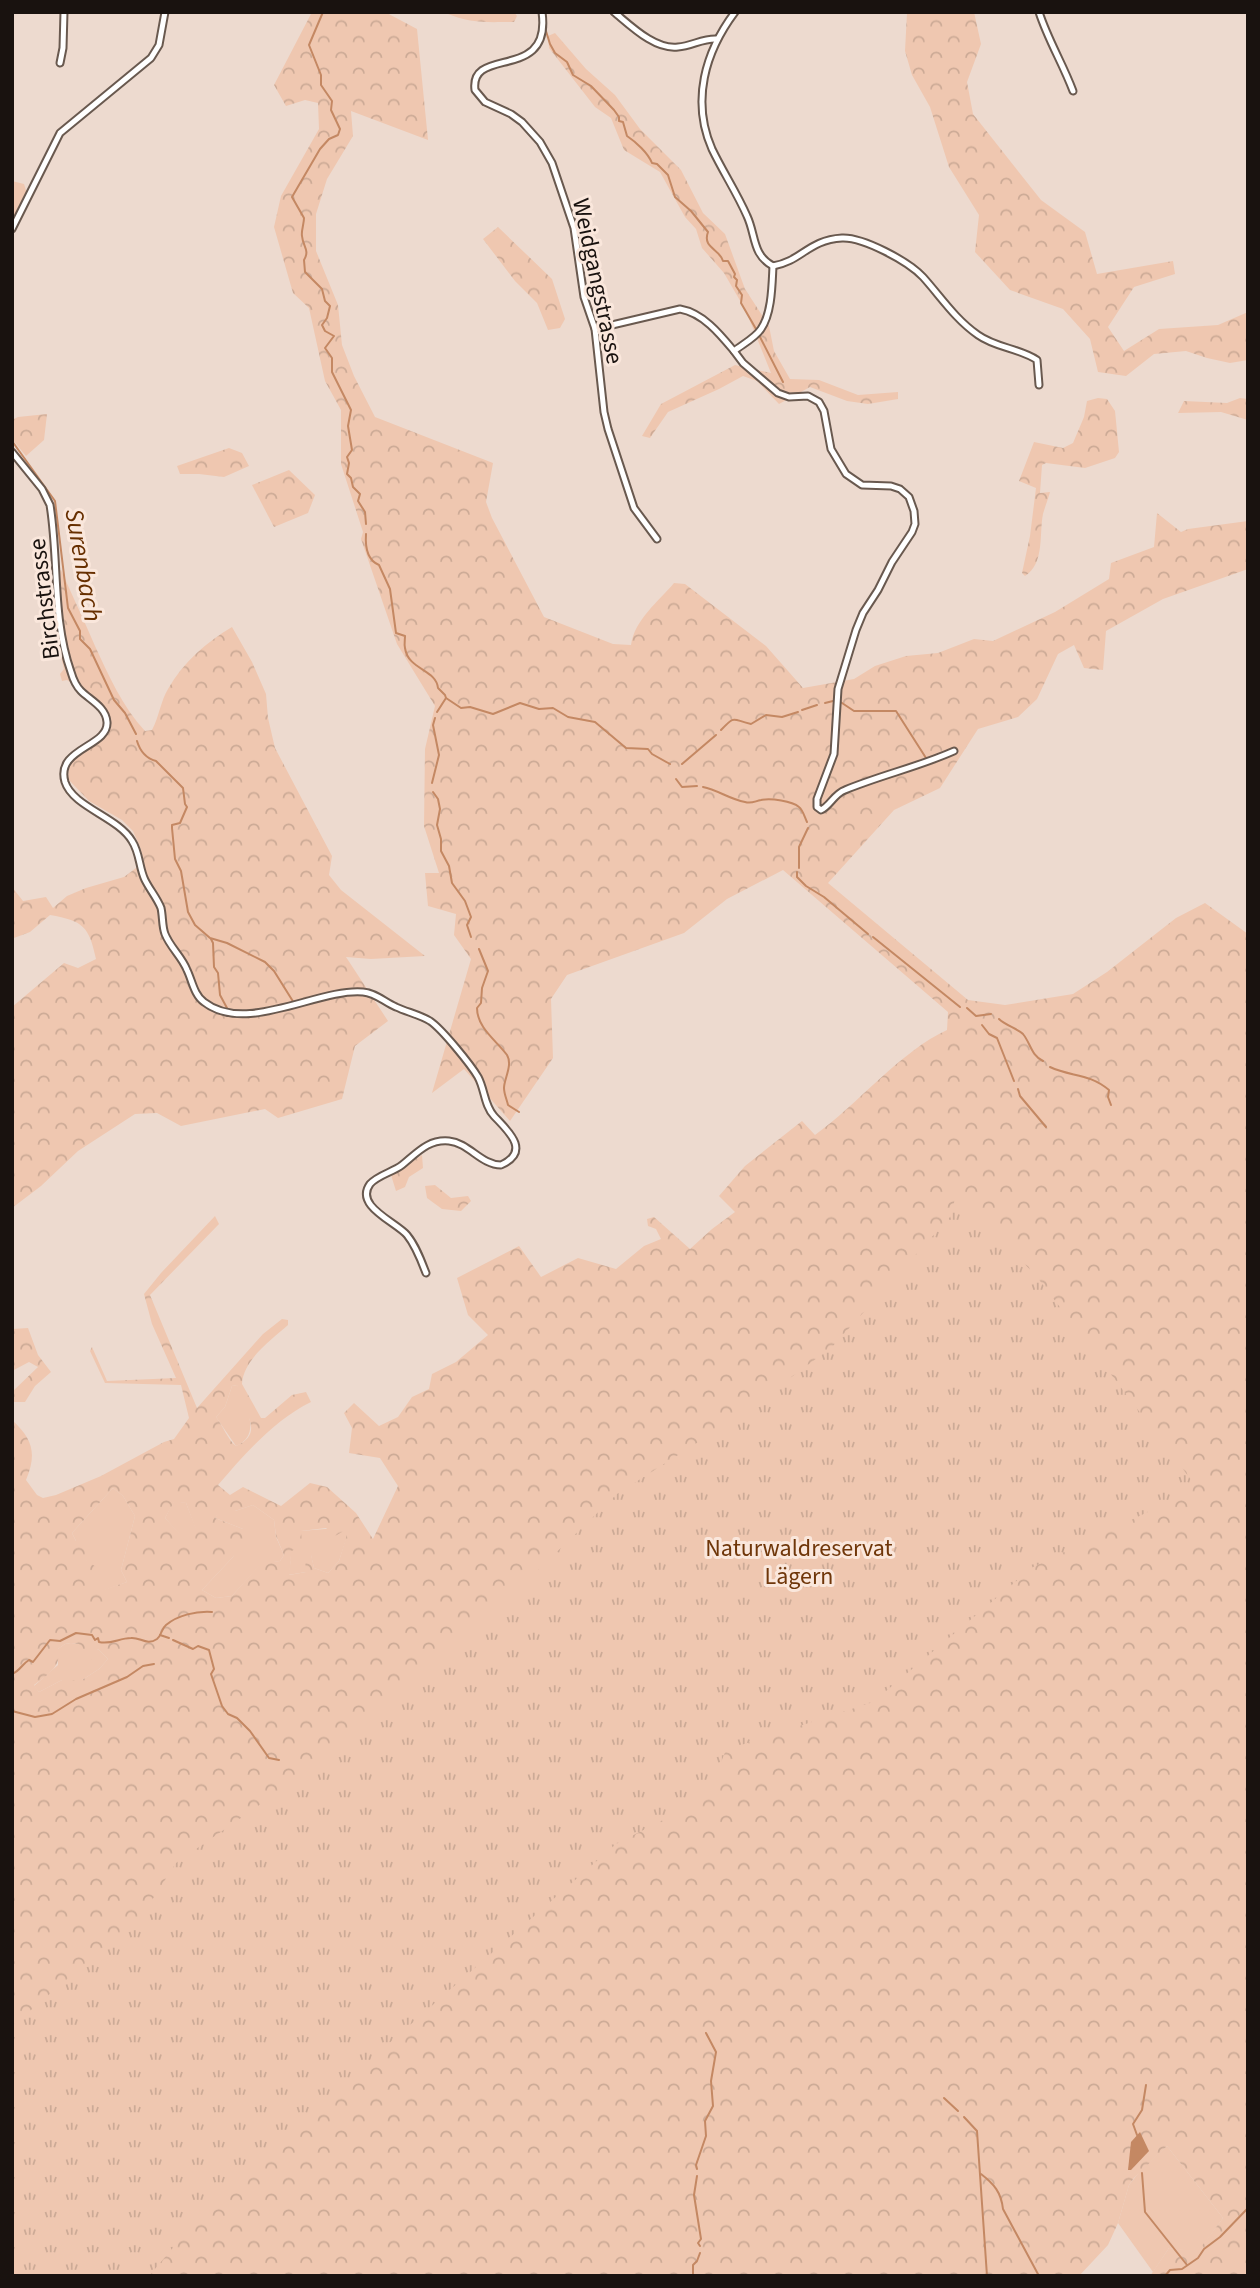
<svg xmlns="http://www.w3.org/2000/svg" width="1260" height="2288" font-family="'Source Sans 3',sans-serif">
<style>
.grass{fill:#efc7b0}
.forest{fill:url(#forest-crowns);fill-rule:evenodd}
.park{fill:url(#park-tufts)}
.water{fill:#c48863}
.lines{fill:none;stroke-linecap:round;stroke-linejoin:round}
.stream{stroke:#c48863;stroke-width:2}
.street-casing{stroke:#69594f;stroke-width:9}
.street{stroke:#fff;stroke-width:5}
.labels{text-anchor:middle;stroke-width:6;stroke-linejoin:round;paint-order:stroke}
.street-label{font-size:24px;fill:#19120f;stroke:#fae7dc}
.park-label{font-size:24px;fill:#6f3609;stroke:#fae7dc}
.water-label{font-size:26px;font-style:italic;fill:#672f00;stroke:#fae7dc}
</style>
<defs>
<pattern id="forest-crowns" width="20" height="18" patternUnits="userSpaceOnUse" patternTransform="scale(1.75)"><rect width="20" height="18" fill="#efc7b0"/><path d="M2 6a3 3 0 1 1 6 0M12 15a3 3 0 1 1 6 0" fill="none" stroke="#ccaa96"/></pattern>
<pattern id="park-tufts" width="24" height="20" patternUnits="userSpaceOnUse" patternTransform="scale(1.75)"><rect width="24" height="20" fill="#efc7b0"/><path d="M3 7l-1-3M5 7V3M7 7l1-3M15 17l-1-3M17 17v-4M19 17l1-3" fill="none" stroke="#ccaa96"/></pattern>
</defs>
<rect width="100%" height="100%" fill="#eddacf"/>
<!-- grass -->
<g class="grass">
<polygon points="12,181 24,184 28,197 12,226"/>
<path d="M237,1385C245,1405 263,1434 236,1446L216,1417L225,1407L232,1386Z"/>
<polygon points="113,1488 123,1496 135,1516 121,1570 127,1582 91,1595 86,1560 72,1533"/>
<polygon points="174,1501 186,1503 197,1531 183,1538 165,1518"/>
<polygon points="253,1505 274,1520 276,1537 284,1555 280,1561 261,1564 232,1596 216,1598 202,1590 233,1557 243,1529 215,1518 219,1511 235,1511"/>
<polygon points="350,1527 339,1561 328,1573 314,1568 311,1555 306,1572 288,1575 291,1560 289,1552 300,1531"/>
<polygon points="71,1643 79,1644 94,1653 98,1649 108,1659 99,1669 82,1680 62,1680 39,1692 34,1686 58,1665 58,1649 65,1644"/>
<polygon points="1167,2146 1223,2218 1198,2252 1169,2248 1153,2272 1118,2223 1129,2185 1141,2170"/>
</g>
<!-- forest -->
<g class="forest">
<path d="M312,12H385L417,29L428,140L351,111L353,136L327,179L316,214V251L338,305L342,345L354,376L375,417L493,463L486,502L492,518L544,617L613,644L631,645C634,620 659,601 674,583L685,584L766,646L803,688L854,679L875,666L906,656L938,653L974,639L993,641L1055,612L1109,579L1111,563L1154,547L1157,513L1181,532L1188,529L1248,521V569L1163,599L1106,631L1103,670L1084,668L1074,645L1058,654L1037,699L1018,717L978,729L940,788L894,810L828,883L968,1000L1005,1005L1073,994L1107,972L1176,918L1205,903L1248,934V2276H1150L1169,2248L1198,2251L1223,2218L1167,2146L1134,2178L1129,2185L1118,2223L1108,2245L1079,2276H12V1420C33,1439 37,1454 26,1480L37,1495L43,1498L56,1495L101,1476L164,1442L174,1439L189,1418L181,1385L105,1383L90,1351L92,1347L107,1381L176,1378L152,1324L144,1294L161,1273L215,1216L219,1224L150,1295L197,1408L263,1334L282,1319L288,1320V1325C271,1340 243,1360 242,1384L261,1418H265L292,1395L306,1392L311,1402C274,1420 244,1455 218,1485L230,1495L243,1487L281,1506L310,1483L327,1487L356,1513L373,1539L398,1486L380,1458L349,1453L352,1428L344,1413L354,1403L379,1426L398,1417L412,1397L429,1389L432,1374L456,1362L488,1335L468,1315L457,1278L519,1246L541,1277L578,1258L616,1269L644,1246L661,1239L656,1229L648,1226L647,1219L654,1217L690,1249L712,1229L735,1212L719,1196L745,1166L802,1121L815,1135C857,1105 902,1050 947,1030L948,1012L783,870L727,899L684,933L567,975L551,999L553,1058L510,1121L464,1069L432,1093L471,959L454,935L456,914L428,906L425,873H439L424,826L425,749L435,706L397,644L361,539L363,532L341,464V410L325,381L309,308L293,293L274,227L281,196L319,129L318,103L305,100L286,106L274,85ZM237,1385C238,1408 269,1431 236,1446C228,1440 223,1426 216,1417L225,1407L232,1386ZM113,1488L123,1496L135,1516L121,1570L127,1582L91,1594L99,1569L86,1560V1540L76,1541L72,1533ZM174,1502L186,1503L196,1530L183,1537L165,1518ZM253,1505L274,1520L276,1536L284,1555L280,1561L261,1563L232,1596L216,1598L202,1590L233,1557L245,1537L243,1529L215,1518L220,1511H235ZM326,1528L335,1536L349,1528L339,1561L328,1573L314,1568L311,1554L305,1559L306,1572L289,1575L291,1560L290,1552L302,1545L301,1531ZM71,1643L79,1644L84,1658L91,1660L98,1649L108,1659L99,1669L82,1680H62L39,1692L34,1685C47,1675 62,1667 58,1649L65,1644Z"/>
<path d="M443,12H514L517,16L514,22C484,22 472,24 443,12Z"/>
<polygon points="974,12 981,44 967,82 973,114 1041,200 1085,232 1097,274 1173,261 1175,274 1134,287 1108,327 1124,351 1159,329 1218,325 1248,312 1248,360 1230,363 1207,358 1186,351 1154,354 1126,376 1098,372 1090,339 1063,309 1010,290 975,252 979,215 949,167 930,107 912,75 905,51 907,13"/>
<polygon points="555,33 586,69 615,95 640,129 681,170 703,213 725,234 745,289 769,326 774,351 790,379 819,380 858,395 898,392 898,399 868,404 847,401 810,387 779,404 757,381 743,376 719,389 668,412 650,438 642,436 661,404 735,365 771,373 746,311 724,273 702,248 696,229 685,217 660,172 624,150 611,118 595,107 549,48 548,36"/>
<polygon points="498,227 552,279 565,319 560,328 548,330 537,303 515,281 483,239"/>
<path d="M1098,398L1107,399L1115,411L1119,452L1115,458L1085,468L1046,463L1042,465L1040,493L1050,492C1048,499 1045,507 1043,514C1039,534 1045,563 1025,576L1022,573L1030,536L1036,488L1019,481L1034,442L1063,448L1073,443L1084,417L1087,401Z"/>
<polygon points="1240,398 1248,399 1248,420 1221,412 1178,413 1184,401 1227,403"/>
<polygon points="47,414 44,440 26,456 12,439 12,420 18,417"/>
<polygon points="229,448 242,453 249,466 224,477 199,474 180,474 177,466"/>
<polygon points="289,470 315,495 308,513 274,527 252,485"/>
<path d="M61,570C72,595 84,620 95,646C109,676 122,706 145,731L152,730C159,717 161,700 168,689C183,662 207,642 232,627L252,662L266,694L268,718L275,748L332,856L329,875L341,890L425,956L371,959L346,957L388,1021L355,1046L342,1099L278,1118L265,1109L181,1126L157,1113L135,1114L78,1151L41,1186L12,1208V1007L64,963L78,968L96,959C89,926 83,921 50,915L30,932L14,938L12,941V887L23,901L46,897L53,908L67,896L86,888L124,877L144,862L140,847L133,831L122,820L89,801L68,779C68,752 80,748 101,734C109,701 93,696 67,680L62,681L60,674L64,669L58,643L62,633L57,572Z"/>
<polygon points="422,1155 423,1168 409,1177 405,1187 396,1191 391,1175"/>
<polygon points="435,1185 451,1198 468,1196 471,1201 461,1211 442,1209 427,1198 425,1186"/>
<polygon points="28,1328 38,1355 51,1372 35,1386 25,1402 12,1402 12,1392 38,1367 29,1362 12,1371 12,1329"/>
</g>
<!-- park -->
<polygon class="park" points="957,1192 1037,1277 1195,1485 1177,1498 1033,1567 873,1702 726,1750 706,1798 616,1844 221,2191 149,2276 12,2276 12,2026 141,1917 176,1863 330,1756 418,1676 538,1570 617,1494 736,1418 832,1347 950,1217"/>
<!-- water -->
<polygon class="water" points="1140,2132 1149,2151 1131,2170 1128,2170 1131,2142"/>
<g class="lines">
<!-- stream -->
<g class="stream">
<path d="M323,12L309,45L321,75V85L332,101L331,110L340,129L338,135L329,139L320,149L292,197L304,218C304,224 301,231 302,236C303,247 310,250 304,260L305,272L322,289L325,301L330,306L327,318L322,325L325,331L334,336L325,348L332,358V372L351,410L348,426L352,450L347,457L349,463L347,474L351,478L353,487L360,494L358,501L365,512L366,524"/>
<path d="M545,28L550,44L555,53L567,62L573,75L591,86L614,110L619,117V121L623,122L627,136C636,142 648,153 652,163L657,164L668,175L675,197L691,211L708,232C702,248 720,249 723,261H728L735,274L734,277L737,280L736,286L742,295L741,303L756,329"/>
<polyline points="760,337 783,382"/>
<polyline points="12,441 55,501 68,608 80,631 80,639 90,649 114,700 125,713 136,734"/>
<path d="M366,534C365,548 367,560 379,565L390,589L396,633L405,636C405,640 404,644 405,648C408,670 436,669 438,688L445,695L446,698L437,712"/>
<polyline points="446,698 461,708 470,707 493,714 520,703 539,709 553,708 568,717 595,722 626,748 648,749 652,754 670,764"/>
<polyline points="839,701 854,711 896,711 926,758"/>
<polyline points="825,703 833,701"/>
<polyline points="802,710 817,705"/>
<path d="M721,730C736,714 732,720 751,724L766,715L782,717L798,712"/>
<path d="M137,741C140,751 145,758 156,761L183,788L185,804L187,807L180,823L172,825V828L175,859L181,871L188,912L195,925L210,938L227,943L265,962L274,971L294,1003"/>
<polyline points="682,764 716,735"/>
<polyline points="676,779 682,787 697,786"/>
<polyline points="432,783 439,755 433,725 435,718"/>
<path d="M703,787C718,790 729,799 745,802C752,804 755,801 761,800C771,798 792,801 799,807C803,810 805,818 807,822"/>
<polyline points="433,792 438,799 440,809 437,825 441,839 441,851 449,866 452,883 465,901 471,917 467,925 471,937"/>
<polyline points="799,868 799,847 808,828"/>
<polyline points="797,872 797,877 806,886 824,897 868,934"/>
<polyline points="873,937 960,1007"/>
<polyline points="211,939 213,943 214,967 218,973 220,995 227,1008"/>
<path d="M479,949L488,971L482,988L481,1003L477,1008C477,1028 497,1041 507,1055C513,1065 504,1079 504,1088C504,1094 507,1100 508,1105L519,1112"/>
<polyline points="967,1008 976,1016 991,1014"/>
<path d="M999,1019C1005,1025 1018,1029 1023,1034C1031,1044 1031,1055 1043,1061"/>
<polyline points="982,1025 989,1034 997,1038 1014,1081"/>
<path d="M1050,1067C1071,1077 1089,1073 1109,1090L1108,1097L1111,1105"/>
<polyline points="1018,1089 1020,1096 1046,1127"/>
<polyline points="160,1635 169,1638"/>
<polyline points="173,1640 193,1649 198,1646 209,1650 214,1669 211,1674 222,1706 228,1714 237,1718 250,1731 269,1758 279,1760"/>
<path d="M12,1674C20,1671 22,1664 29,1660L33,1662L50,1640L60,1641L76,1633L92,1635L95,1640L98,1638L99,1642C111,1645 119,1638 131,1638C140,1637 147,1646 157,1639C162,1635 161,1629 166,1625C178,1615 196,1611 212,1612"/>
<polyline points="12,1711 35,1717 52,1714 76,1699 127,1677 143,1666 154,1664"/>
<polyline points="944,2098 958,2111"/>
<polyline points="964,2117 977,2131 987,2276"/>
<polyline points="1137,2135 1133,2124 1142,2110 1146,2085"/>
<polyline points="697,2169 696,2165 706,2136 705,2121 713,2106 711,2081 716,2052 706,2033"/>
<polyline points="1142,2173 1145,2212 1187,2265"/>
<path d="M981,2174C994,2184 1001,2192 1003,2209L1039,2276"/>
<polyline points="697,2176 694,2195 701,2239 698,2243 700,2246"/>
<polyline points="693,2276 693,2265 697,2261 700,2253"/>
<polyline points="1165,2276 1170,2270 1182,2269 1198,2258 1204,2249 1220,2237 1248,2208"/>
</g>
<!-- street casing -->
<g class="street-casing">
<g id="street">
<path d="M542,12C552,83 469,45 475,90L485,102L511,114L522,122L540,142L552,163L574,228L584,297L595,329L604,412L608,429L634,508L657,539"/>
<path d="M614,12C631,26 655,50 678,47C692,46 703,38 717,39"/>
<path d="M735,12C705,52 691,101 712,149C723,172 737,193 747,216C756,235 752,255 773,266"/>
<path d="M1039,12C1048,40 1063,64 1073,91"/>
<polyline points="60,63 63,48 64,12"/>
<polyline points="12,229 60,133 151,58 159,45 165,12"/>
<path d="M773,266C772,285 772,313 761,329C755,338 743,344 734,351L743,363L778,393L789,397L808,396L819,402L824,411L831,449L846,474L862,485L891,486L900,489L909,497L914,511L915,524L912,532L892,562L878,590L863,613L856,630L838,689L834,754L817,799V807L821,810C830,806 834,794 845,790C881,775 918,767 954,751"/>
<path d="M773,266C802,261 808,240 842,238C863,237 908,261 923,277C941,297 955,319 978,335C996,348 1019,348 1037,360L1039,385"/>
<path d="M595,329L680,309C703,313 720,334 734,351"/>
<path d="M12,452L42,489L50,505C59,560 52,619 71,672C73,679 75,685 81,691C90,700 106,707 107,722C109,747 55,748 65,782C73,807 118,817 132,841C140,853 139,868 145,880C150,890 157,898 161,908C163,917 162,926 165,934C170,947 182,957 187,970C192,980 194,995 204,1002C246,1035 318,988 363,992C376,993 384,1002 396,1007C407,1012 420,1015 430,1021C442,1029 471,1065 478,1077C485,1090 484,1105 494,1116C507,1130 532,1151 501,1165C481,1165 469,1143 449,1141C428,1139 417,1153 402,1165C393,1172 378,1175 370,1184C354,1206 396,1222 407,1235C416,1246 421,1260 426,1273"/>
</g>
</g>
<!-- street -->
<use href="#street" class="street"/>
</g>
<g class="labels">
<!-- street labels -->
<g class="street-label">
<text transform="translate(598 281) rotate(78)" y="8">Weidgangstrasse</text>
<text transform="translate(44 599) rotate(-97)" y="8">Birchstrasse</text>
</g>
<!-- park labels -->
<g class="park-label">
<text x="799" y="1556">Naturwaldreservat<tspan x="799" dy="28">Lägern</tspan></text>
</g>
<!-- water labels -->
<g class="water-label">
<text transform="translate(84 565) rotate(80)" y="9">Surenbach</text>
</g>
</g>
<!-- border -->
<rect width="1260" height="2288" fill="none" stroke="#19120f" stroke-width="28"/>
</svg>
